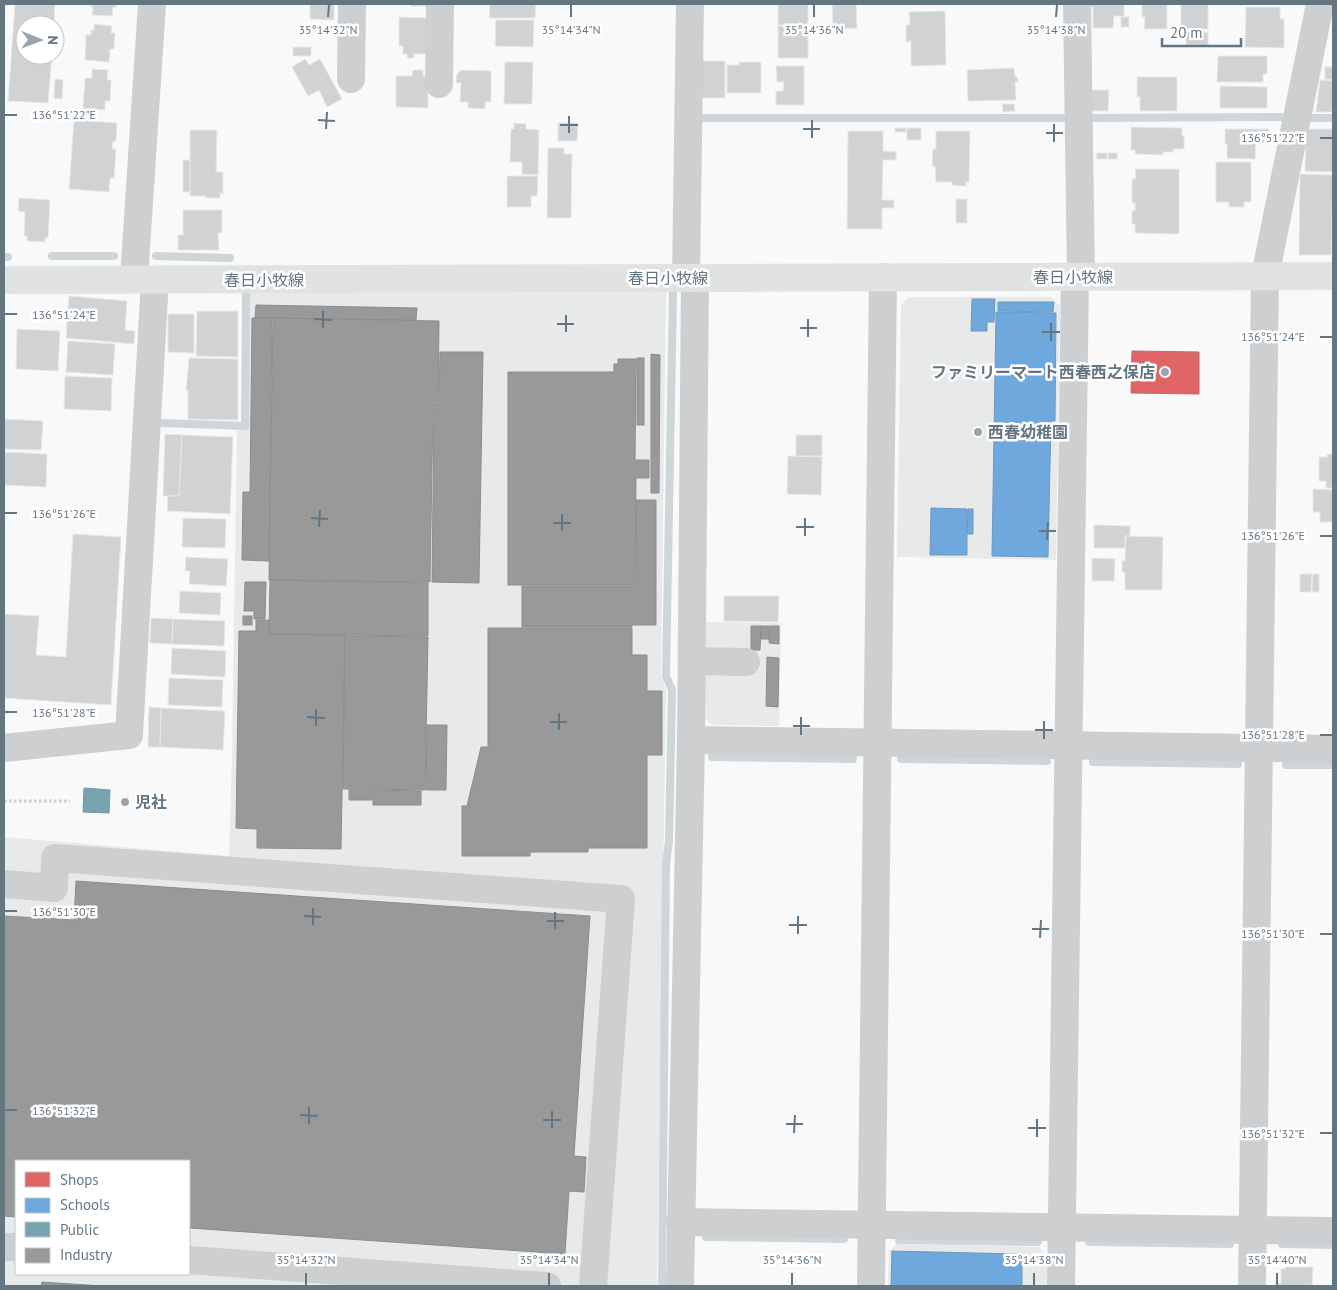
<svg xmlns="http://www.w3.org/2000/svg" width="1337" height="1290" font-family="'PT Sans','Noto Sans JP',sans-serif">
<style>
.built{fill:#e8e9e9;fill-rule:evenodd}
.shops{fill:#e06666;stroke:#bb6b6f}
.schools{fill:#6fa8dc;stroke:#6c99c1}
.public{fill:#76a5af;stroke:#7197a2}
.industry{fill:#999;stroke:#898e92}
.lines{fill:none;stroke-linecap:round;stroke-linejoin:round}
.stream{stroke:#ced6d9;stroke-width:8}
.building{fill:#d0d2d3;stroke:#e8e8e8}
.path{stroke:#cbcccd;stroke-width:3;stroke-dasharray:2.5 2.5;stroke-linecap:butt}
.minor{stroke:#cecfd0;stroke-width:28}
.major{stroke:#e1e2e2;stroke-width:28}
.ticks{fill:none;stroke:#657683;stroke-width:2}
.poi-dot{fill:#99a4ac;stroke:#fff;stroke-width:2}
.labels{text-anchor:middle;stroke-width:5;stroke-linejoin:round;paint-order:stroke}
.street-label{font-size:16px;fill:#657683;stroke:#fff}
.poi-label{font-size:16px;font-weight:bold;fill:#657683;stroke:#fff;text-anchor:start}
.ticks-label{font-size:12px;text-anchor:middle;fill:#657683;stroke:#fff;stroke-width:5;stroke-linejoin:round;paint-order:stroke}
</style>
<rect width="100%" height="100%" fill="#f9f9f9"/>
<!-- built -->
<g class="built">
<path d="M666,292L661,674L666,691L657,1286H4V837L229,856L232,755L237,430L247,429L248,293ZM16,1161H189V1274H16Z"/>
<polygon points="908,297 1051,297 1060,306 1056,560 897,557 901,305"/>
<polygon points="703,622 781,623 779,726 712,725 702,715"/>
<polygon points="896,1244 1039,1247 1047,1256 1047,1286 888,1286 889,1251"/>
</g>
<!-- shops -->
<polygon class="shops" points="1132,351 1199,352 1199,394 1131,393"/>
<!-- schools -->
<g class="schools">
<polygon points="972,299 995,299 994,322 987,322 987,331 971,331"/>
<polygon points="998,302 1054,302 1053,312 998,311"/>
<polygon points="996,312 1056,313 1055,421 1051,421 1048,557 992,556"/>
<polygon points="931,508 967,509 967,555 930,555"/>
<polygon points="968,509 973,509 973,534 967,534"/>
<polygon points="892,1251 1016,1254 1016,1259 1022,1259 1022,1286 891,1286"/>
</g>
<!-- public -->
<g class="public">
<polygon points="84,788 110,790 109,813 83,812"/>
<polygon points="122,797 128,797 128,806 121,806"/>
</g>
<!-- industry -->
<g class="industry">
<polygon points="256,305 417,308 416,320 255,318"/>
<polygon points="252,318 272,318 269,561 242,560 243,492 250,492"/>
<polygon points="273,318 439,321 438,407 433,407 430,582 269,580"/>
<polygon points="440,352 483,352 479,583 432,582 434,408 439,408"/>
<polygon points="651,354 660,355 659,493 651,493"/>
<rect x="637" y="358" width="7" height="67"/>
<polygon points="618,359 636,359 635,460 649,460 649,478 636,478 635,585 508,585 508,372 614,372 614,364 618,364"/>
<polygon points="636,500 656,500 656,625 632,625 632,627 522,627 522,586 636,586"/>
<polygon points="270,580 428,583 428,636 269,634"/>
<polygon points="245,582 266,582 265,619 254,619 254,611 244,611"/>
<rect x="243" y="616" width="9" height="9"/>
<polygon points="256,620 269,620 269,634 345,635 341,849 257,848 257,829 236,828 239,631 256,631"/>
<polygon points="751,626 761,626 760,650 751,650"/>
<rect x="761" y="626" width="8" height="13"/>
<polygon points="770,626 779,626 779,644 769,643"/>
<polygon points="488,628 632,628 632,655 647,655 647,691 662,691 662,755 647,755 647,848 588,848 588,852 530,852 530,856 462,856 462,806 467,806 481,747 488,747"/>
<polygon points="345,636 428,637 425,790 372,789 372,800 349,800 349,789 343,789"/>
<polygon points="767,657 779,658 778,707 766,706"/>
<polygon points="427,725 447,725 446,790 426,790"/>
<polygon points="373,790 421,791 421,805 373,805"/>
<polygon points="76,881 590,916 574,1156 586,1157 584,1192 569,1191 565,1254 189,1228 189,1161 16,1161 16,1217 4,1216 4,916 74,920"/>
<polygon points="42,1282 103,1286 41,1286"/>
</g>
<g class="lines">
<!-- stream -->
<g class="stream">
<polyline points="698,118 1064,118"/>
<polyline points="1089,118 1281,117"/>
<polyline points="1308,118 1333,118"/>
<polyline points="52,256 114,256"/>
<polyline points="156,256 230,258"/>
<polyline points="4,257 8,257"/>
<polyline points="162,423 245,426 246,293"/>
<polyline points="712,757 853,759"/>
<polyline points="901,759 1047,761"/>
<polyline points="1093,762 1238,764"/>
<polyline points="1286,765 1333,765"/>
<polyline points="706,1237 844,1239"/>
<polyline points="899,1240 1038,1242"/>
<polyline points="1089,1242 1230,1244"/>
<polyline points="1282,1244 1333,1245"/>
<polyline points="662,1286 666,864 669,841 672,690 666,676 673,293"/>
</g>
</g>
<!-- building -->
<g class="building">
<polygon points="15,4 55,4 54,25 25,25 25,55 52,55 48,103 8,101"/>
<polygon points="90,4 116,4 116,7 113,7 112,16 92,15 93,6 90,6"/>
<polygon points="310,4 334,4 334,20 310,19"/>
<rect x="411" y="4" width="16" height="2"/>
<polygon points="490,4 536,4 535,18 489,18"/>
<rect x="778" y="4" width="30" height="21"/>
<polygon points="832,4 856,4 857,28 833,29"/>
<polygon points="1089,4 1124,4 1124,16 1114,16 1113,28 1093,28 1093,7 1089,7"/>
<polygon points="1142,4 1167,4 1167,29 1144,29 1145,17 1142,17"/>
<rect x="1181" y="4" width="27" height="25"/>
<polygon points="1246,7 1280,7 1280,19 1284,19 1284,48 1245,47"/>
<polygon points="945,11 946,65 911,66 911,41 906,42 906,25 910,25 909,12"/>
<polygon points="399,17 427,18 427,54 414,54 414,58 407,58 407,54 403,54 403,46 399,46"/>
<rect x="1121" y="17" width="8" height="10"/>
<polygon points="496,20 534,20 533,47 495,46"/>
<polygon points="94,24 112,26 111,33 115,33 114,49 110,49 109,62 85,60 86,35 91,35 91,30 94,30"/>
<polygon points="808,25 808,58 778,58 778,26"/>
<rect x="1186" y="32" width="22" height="13"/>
<rect x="293" y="47" width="18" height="9"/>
<polygon points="1218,56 1267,56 1267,74 1263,74 1263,82 1217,82"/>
<polygon points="305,59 309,65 320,59 342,99 327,107 319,90 308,96 292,67"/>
<polygon points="703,61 725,61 725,98 700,98 700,63"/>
<polygon points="505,62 533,62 532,104 504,104"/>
<polygon points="739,62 761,62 761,93 727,93 727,65 739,65"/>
<polygon points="776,66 804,66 804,105 776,105 776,91 783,91 784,82 777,82"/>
<polygon points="1325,67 1333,67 1333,80 1325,79"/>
<polygon points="1014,68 1015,77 1017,77 1018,82 1015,82 1016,100 968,101 967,70"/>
<polygon points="92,69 108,70 107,80 111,80 110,101 105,101 105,110 83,109 85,78 92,78"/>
<polygon points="413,70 423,70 423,76 428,76 428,108 396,107 396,76 412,76"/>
<polygon points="461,70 491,71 491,102 485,102 485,109 468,108 468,102 460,102 461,83 456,83 457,74"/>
<polygon points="1137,77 1177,77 1177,111 1140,111 1140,97 1137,97"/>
<polygon points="55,79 63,80 62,99 54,98"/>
<polygon points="1320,80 1333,81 1333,112 1316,112"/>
<polygon points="1220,86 1267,87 1267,108 1220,108"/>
<polygon points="1089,90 1109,90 1108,111 1089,111"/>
<polygon points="1002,104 1014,104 1015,111 1003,112"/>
<polygon points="74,120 117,123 116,141 113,141 112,149 116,149 114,178 110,178 109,192 69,189"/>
<polygon points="514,123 526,124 526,129 539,130 538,175 522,174 522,162 510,162 511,129 514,129"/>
<polygon points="558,123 578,123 577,141 558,141"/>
<polygon points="1131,127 1182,128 1182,136 1184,136 1184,149 1173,149 1173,152 1163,152 1163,155 1135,154 1135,150 1131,150"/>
<rect x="895" y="128" width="11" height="4"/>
<rect x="907" y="128" width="14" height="12"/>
<polygon points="1225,129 1269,129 1269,134 1266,134 1266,143 1256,142 1255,159 1227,158 1227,144 1225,144"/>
<polygon points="1306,129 1333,129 1333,172 1305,171"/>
<polygon points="190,130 217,130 216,172 223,172 223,194 220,193 220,198 206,198 206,196 190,196"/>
<polygon points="848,131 883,131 883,151 896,152 896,160 883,160 882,200 894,200 894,208 882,208 882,229 847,229"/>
<polygon points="936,131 970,131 969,182 966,182 966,186 952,185 952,182 936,182 935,166 932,166 933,149 936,149"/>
<polygon points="548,148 564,148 564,154 572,154 571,218 547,218"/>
<polygon points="1096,153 1107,153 1107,159 1097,159"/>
<rect x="1108" y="153" width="9" height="6"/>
<rect x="183" y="160" width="7" height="32"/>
<polygon points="1216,162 1251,162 1251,202 1244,202 1244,207 1229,207 1229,202 1216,202"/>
<polygon points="1135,169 1179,169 1179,234 1135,233 1135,224 1132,224 1132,211 1135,211 1135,203 1132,203 1132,179 1136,179"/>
<polygon points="1300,174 1333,175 1331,255 1299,255"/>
<polygon points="507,176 538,176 537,196 531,196 531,207 507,207"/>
<polygon points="19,198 50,200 48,238 45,238 45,242 27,241 27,236 24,236 25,212 18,211"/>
<rect x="956" y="199" width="11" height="24"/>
<polygon points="183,210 222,210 222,233 218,233 219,250 178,250 178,235 183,235"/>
<polygon points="69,296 127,301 125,330 135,331 134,344 66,338"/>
<polygon points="197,311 238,311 238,357 196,356"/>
<polygon points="168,314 194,314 194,353 168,352"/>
<polygon points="17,329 60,331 58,371 16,369"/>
<polygon points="68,341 115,344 113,375 66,372"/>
<polygon points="189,358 238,359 238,420 188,419 188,390 186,390"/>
<polygon points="65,376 112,378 111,411 64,409"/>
<polygon points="4,419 43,421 41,450 4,449"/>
<polygon points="165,434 182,435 179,496 163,496"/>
<polygon points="182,435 233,437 230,514 167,511 168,496 179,496"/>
<rect x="796" y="435" width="26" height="21"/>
<polygon points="4,452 47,454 46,487 4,485"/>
<polygon points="1327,454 1333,454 1333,488 1326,488 1326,481 1319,481 1319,457 1327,457"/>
<polygon points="788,456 822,457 821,495 787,494"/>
<polygon points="1313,489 1333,490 1333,522 1320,522 1320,512 1313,512"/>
<polygon points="183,518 226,519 225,548 182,547"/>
<polygon points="1094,525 1130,526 1130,536 1125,536 1125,548 1094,548"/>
<polygon points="73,534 121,537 111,705 4,698 4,614 39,616 36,655 66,657"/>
<polygon points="1126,536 1163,537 1162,590 1125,590 1125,572 1122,572 1122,561 1125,561"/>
<polygon points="186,557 228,559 226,586 189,584 190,571 185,571"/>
<polygon points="1092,558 1115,559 1114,581 1092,581"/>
<polygon points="1300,574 1312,574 1311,592 1300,592"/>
<polygon points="1313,574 1319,574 1319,592 1312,592"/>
<polygon points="180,591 221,593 220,615 179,613"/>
<polygon points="724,596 779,596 778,622 724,621"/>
<polygon points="151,618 173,619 172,644 150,643"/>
<polygon points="173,619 225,621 224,646 172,644"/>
<polygon points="172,648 226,651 225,677 171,674"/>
<polygon points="169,678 223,680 222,707 168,705"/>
<polygon points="149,707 161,708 160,747 148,747"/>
<polygon points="161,708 225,711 223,750 160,747"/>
<polygon points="1285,1267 1313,1267 1312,1286 1278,1286 1278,1283 1281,1283 1281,1269 1285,1269"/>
</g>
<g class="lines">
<!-- path -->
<polyline class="path" points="4,801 70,801"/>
<!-- minor -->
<g class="minor">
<polyline points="1077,4 1081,277"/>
<polyline points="351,79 352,4"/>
<polyline points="439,84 440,4"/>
<polyline points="686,278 690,4"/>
<polyline points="134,279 152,4"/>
<polyline points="692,661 746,662"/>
<polyline points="691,740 1333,749"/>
<polyline points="4,748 129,735 155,280"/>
<polyline points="4,884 54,888 55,858 621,899 593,1286"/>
<polyline points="680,1222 1333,1231"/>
<polyline points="4,1247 16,1247"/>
<polyline points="189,1260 547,1286"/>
<polyline points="680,1286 691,740 695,278"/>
<polyline points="871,1286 883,277"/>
<polyline points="1061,1286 1075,277"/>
<polyline points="1252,1286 1265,276 1320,4"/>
</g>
<!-- major -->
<polyline class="major" points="4,280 1333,276"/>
</g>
<!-- ticks -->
<path class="ticks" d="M328,17L329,5M571,17V5M814,17V5M1056,17L1057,5M5,115H17M318,120L335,121M560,125H578M326,129L327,112M803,129H820M569,133V116M1046,133H1063M812,138V120M1320,138H1332M1054,142V124M5,314H17M314,319L332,320M557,324H574M323,328V311M800,328H817M566,332V315M1042,332H1060M808,337V319M1320,337H1332M1051,341V323M5,513H17M311,518L328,519M553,523H571M319,527L320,510M796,527H814M562,531V514M1039,531H1056M805,536V518M1320,536H1332M1047,540L1048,522M5,712H17M307,717L325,718M550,722H567M316,726V709M793,726H810M559,730V713M1035,730H1053M801,735V717M1320,735H1332M1044,739V721M5,911H17M304,916L321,917M547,921H564M313,925V908M789,925H807M555,929V912M1032,929H1049M798,934V916M1320,934H1332M1040,938L1041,920M5,1110H17M300,1115L318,1116M543,1120H561M309,1124V1107M786,1124H803M552,1128V1111M1028,1128H1046M794,1133L795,1115M1320,1133H1332M1037,1137V1119M306,1285V1273M549,1285V1273M792,1285V1273M1034,1285V1273M1277,1285V1273"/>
<!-- markers -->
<g class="poi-dot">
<circle cx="1165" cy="372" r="5"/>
<circle cx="978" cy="432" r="5"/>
<circle cx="125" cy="802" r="5"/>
</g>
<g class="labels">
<!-- street labels -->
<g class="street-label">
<text x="1073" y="283">春日小牧線</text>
<text x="668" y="284">春日小牧線</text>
<text x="264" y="286">春日小牧線</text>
</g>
<!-- poi labels -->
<g class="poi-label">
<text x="1155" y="378" text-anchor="end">ファミリーマート西春西之保店</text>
<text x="988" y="438">西春幼稚園</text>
<text x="135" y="808">児社</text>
</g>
</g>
<g class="ticks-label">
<text x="328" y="34">35°14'32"N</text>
<text x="571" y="34">35°14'34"N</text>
<text x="814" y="34">35°14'36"N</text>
<text x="1056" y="34">35°14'38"N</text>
<text x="64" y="119">136°51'22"E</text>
<text x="1273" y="142">136°51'22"E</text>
<text x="64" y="319">136°51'24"E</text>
<text x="1273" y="341">136°51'24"E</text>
<text x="64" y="518">136°51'26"E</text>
<text x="1273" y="540">136°51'26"E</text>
<text x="64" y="717">136°51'28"E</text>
<text x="1273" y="739">136°51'28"E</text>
<text x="64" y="916">136°51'30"E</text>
<text x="1273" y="938">136°51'30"E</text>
<text x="64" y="1115">136°51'32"E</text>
<text x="1273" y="1138">136°51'32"E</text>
<text x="306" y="1264">35°14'32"N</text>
<text x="549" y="1264">35°14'34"N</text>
<text x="792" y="1264">35°14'36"N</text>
<text x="1034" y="1264">35°14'38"N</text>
<text x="1277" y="1264">35°14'40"N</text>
</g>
<!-- border -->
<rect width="1337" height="1290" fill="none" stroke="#657683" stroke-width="10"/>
<!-- legend -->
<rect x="15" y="1160" width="175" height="115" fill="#ffffff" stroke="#c1c8cd"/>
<rect x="25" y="1172" width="25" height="15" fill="#e06666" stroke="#c1c8cd"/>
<text x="60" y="1185" font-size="15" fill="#657683">Shops</text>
<rect x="25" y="1198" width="25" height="15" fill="#6fa8dc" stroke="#c1c8cd"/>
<text x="60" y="1210" font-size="15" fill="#657683">Schools</text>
<rect x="25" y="1222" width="25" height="15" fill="#76a5af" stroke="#c1c8cd"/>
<text x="60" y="1235" font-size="15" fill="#657683">Public</text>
<rect x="25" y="1248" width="25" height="15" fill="#999999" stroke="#c1c8cd"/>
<text x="60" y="1260" font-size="15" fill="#657683">Industry</text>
<!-- north arrow -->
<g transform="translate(40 40) rotate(91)"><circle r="24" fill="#ffffff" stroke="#c1c8cd"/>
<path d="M0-4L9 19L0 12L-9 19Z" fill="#99a4ac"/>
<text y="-8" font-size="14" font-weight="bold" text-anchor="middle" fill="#657683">N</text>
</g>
<!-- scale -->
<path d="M1162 38v8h79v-8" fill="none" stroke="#657683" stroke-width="2.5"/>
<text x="1170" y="38" font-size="15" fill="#657683" stroke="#ffffff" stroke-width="4" paint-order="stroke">20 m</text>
</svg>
